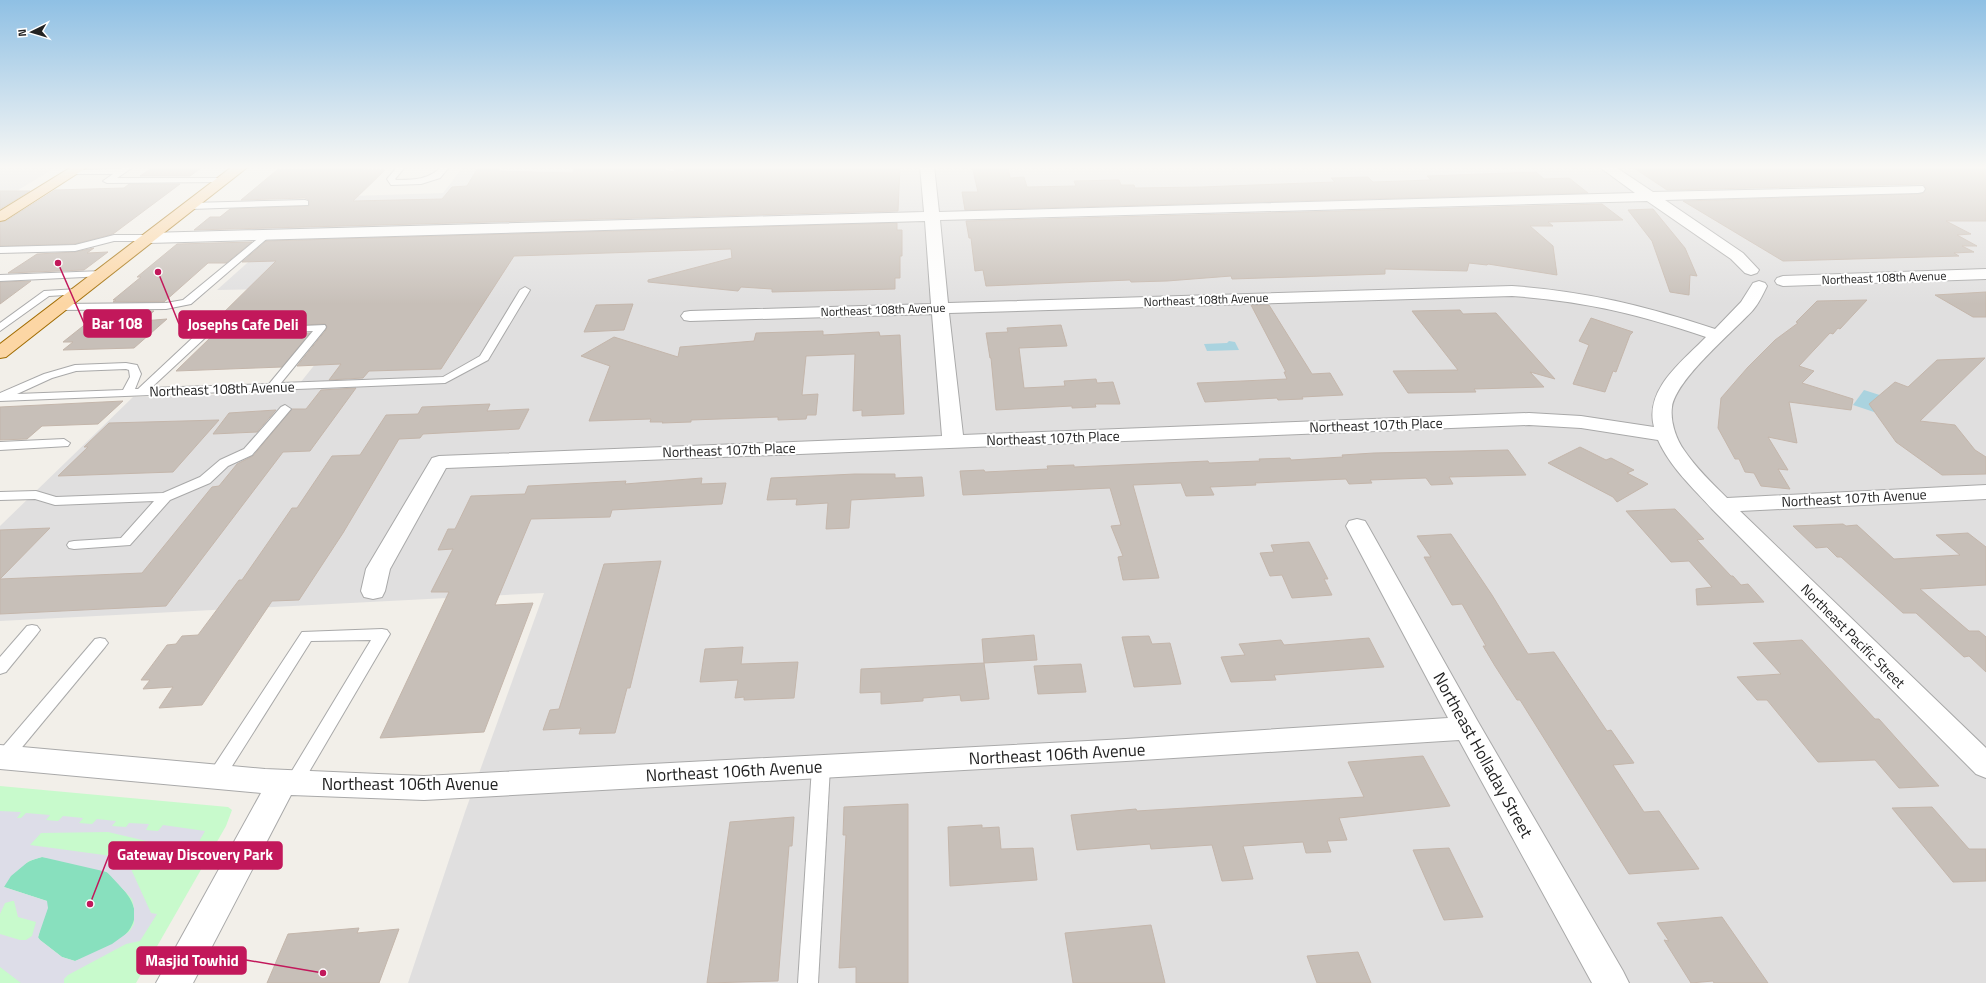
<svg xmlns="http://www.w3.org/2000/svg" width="1986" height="983" font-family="'Titillium Web',sans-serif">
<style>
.residential{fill:#e0dfdf}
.park{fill:#c8facc}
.pitch{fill:#88e0be}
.plaza{fill:#dddde8;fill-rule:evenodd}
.water{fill:#aad3df}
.building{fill:#c7bfb8;stroke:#c4b6ab}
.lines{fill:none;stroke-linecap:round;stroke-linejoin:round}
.lane-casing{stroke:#a9a9a9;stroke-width:2}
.street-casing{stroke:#a9a9a9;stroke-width:2}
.primary-casing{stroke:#a06b00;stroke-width:2}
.lane{fill:#fff;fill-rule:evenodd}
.street{fill:#fff;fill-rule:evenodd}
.primary{fill:#fcd6a4;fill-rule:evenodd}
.labels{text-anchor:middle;stroke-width:4;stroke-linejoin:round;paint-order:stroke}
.far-street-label{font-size:12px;fill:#222;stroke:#fff}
.street-label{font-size:14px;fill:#222;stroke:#fff}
.near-street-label{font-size:17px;fill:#222;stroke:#fff}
.leader{fill:none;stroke:#c2185b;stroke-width:1.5}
.callout-dot{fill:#c2185b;stroke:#fff;stroke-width:1.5}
.callout{fill:#c2185b;stroke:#c2185b;stroke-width:1.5}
.callout-label{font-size:15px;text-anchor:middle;font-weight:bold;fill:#fff}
</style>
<rect width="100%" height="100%" fill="#f2efe9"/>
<!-- residential -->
<g class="residential">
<polygon points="0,166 58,166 0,201"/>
<polygon points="464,166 1986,166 1986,983 408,983 465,812 544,593 0,621 0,526 133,397 292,393 377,287 217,290 284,230 251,231 279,205 314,204 320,197 443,193"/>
</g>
<!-- park -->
<polygon class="park" points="0,786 228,807 232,810 226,826 136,983 0,983"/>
<!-- pitch -->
<path class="pitch" d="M42,857C54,858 99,866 108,873C113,877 118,883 122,888C158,927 109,951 75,961L62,957L40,940L38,938L47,901L4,887C8,872 28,860 42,857Z"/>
<!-- plaza -->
<path class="plaza" d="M0,811L21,812L17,818H21L26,813L50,815L46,820L58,821L63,816L83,818L79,823L92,824L97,819L116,821L112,826L126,827L129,823L149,824L146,830L158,831L163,825L205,831L193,852L108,832L41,833L30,845L119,857L124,860L131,869L151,913L157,914L140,941L126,944L68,975L64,979V983H21L0,967V934L20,940H26L32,936L36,922L18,917L14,901H12L5,903L0,914ZM42,857L107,872L132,899L134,908V924L130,931L112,944L75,961L62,957L40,940L38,937L48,908L47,901L4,887L11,876L29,861Z"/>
<!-- water -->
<g class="water">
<polygon points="1229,341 1235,342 1239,350 1207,351 1204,344 1227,343"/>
<polygon points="1864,390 1889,398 1877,413 1853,405"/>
</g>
<!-- building -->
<g class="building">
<polygon points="155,166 204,166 190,176 140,176"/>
<polygon points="479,166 501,166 498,171 572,173 577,166 643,166 674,172 676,166 900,166 898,211 194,230 210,217 220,217 230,209 309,206 309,200 305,198 241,200 277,170 365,168 362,170 385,170 353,201 442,199 452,187 467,186"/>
<polygon points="972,166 1008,166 1010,178 1024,177 1027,187 1076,186 1074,181 1119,180 1121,185 1134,185 1135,188 1201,187 1335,182 1331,178 1368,177 1373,182 1431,180 1427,176 1536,172 1544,179 1569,178 1588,193 965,210 962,192 978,192"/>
<polygon points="1631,166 1986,166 1986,221 1946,221 1971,234 1957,235 1977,246 1962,246 1974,252 1954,253 1959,256 1783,261 1683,201 1918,194 1924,193 1926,188 1923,184 1667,190"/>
<polygon points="129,184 180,184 113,234 75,244 0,246 0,222 6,221 55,190 124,188"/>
<polygon points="0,191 30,191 0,209"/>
<polygon points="1602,204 1623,220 1548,222 1553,226 1530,226 1553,246 1557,275 1488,264 1487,265 1469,263 1467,271 1385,269 1385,274 1232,279 1231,276 1167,281 1131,282 1130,280 986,286 983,270 975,271 971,238 969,238 966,221"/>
<polygon points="1653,209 1685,248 1697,276 1690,275 1689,295 1670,292 1652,241 1628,210"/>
<polygon points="897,223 897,230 902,230 902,256 900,256 900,278 895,278 895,289 772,292 772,289 741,287 738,291 648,282 648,280 732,258 731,249 514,256 441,369 369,371 363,378 329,380 341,364 297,366 326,330 327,326 325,324 220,328 225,323 213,323 276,261 242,262 266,241"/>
<polygon points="252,242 226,263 208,263 164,302 113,302 116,300 113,300 141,277 137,277 177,244"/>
<polygon points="94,248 87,253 108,252 84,270 8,273 37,254 75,252"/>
<polygon points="31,281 0,304 0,282"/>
<polygon points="1986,292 1986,317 1973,317 1935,295"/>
<polygon points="1867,300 1840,329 1838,328 1833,334 1830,333 1799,366 1814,371 1802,383 1853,399 1851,410 1789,402 1797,443 1768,437 1788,470 1778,469 1790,489 1761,486 1754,473 1745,472 1739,459 1735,459 1718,428 1721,398 1748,367 1775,340 1798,323 1796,322 1817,301"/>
<polygon points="633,304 624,330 584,332 596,305"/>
<polygon points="1251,305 1269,305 1312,374 1330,373 1343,395 1302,397 1303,399 1278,400 1277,398 1205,402 1197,383 1287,379 1284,372 1286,372"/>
<polygon points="1460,310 1463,314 1496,313 1555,379 1530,372 1544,387 1474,389 1476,392 1408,393 1393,371 1458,370 1412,311"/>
<polygon points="102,311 154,311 142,321 167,319 134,348 63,350 73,342 63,342"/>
<polygon points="1591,318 1633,332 1630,335 1616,372 1613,371 1605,392 1573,384 1589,345 1579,341"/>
<polygon points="1061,325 1067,346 1019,348 1024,388 1065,386 1064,381 1096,379 1097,383 1113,382 1120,404 1095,404 1096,407 1072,408 1072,406 996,410 991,358 990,358 986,333 1008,332 1007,328"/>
<polygon points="823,331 823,335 879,332 880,336 900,335 904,414 862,416 862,410 853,411 855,354 806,356 802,395 818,394 816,415 807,415 806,419 778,420 778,417 691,420 691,422 662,423 663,422 650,422 651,419 589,421 610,366 581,356 614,337 678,357 680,347 754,341 756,333"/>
<polygon points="310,333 282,367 176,371 211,337"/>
<polygon points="1985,358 1920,421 1955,425 1975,450 1986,457 1986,474 1942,475 1896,442 1869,404 1895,382 1908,387 1937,360"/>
<polygon points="356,388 310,451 283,452 166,606 0,614 0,579 142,573 212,487 219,486 237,464 253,456 292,409 306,409 321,390"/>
<polygon points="123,401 98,424 42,426 27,439 0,440 0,407"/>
<polygon points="490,404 487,411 529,409 519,429 423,434 420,438 399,439 343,533 299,600 272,601 202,705 159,708 173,687 143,689 150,680 141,680 167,645 176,644 182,636 198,635 239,580 242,580 292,508 297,508 332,456 360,455 386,415 418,414 422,407"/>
<polygon points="276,410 257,432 213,434 229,413"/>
<polygon points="219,420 173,472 58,476 88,447 84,447 109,423"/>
<polygon points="1580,447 1606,460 1611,458 1634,470 1627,473 1648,484 1617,502 1613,497 1548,463"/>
<polygon points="1508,450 1526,475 1449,477 1453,484 1431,485 1426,478 1370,480 1372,483 1349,484 1346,479 1255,483 1256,485 1210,487 1214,495 1186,496 1181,483 1133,485 1159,578 1123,580 1118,557 1123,556 1111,526 1121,525 1110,488 963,495 960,471 984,470 985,472 1048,469 1047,466 1074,465 1074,467 1208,461 1209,463 1260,461 1259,459 1290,458 1291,460 1343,457 1342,455 1374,453"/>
<polygon points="855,474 895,474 895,478 922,477 924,496 851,500 849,528 826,529 828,503 796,505 797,499 767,500 771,478"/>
<polygon points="702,478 701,484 726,483 722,504 612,510 610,517 531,519 495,605 533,603 484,732 380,738 449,592 431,592 453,549 438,550 448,529 455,529 471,496 525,494 528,486 626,481 625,484"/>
<polygon points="1675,509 1704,539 1697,540 1731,576 1733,576 1741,585 1748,584 1764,602 1697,605 1696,589 1712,587 1689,561 1671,562 1626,511"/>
<polygon points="1843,524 1846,526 1857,525 1894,559 1960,555 1936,535 1968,533 1986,547 1986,585 1920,589 1969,631 1979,631 1986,637 1986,672 1969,656 1964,657 1916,613 1903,613 1841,557 1837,557 1827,547 1816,548 1793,526"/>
<polygon points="50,528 0,579 0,530"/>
<polygon points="1451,534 1492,595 1528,654 1554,652 1607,731 1611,730 1634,763 1613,765 1644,812 1659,811 1699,869 1629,874 1520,700 1517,700 1495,666 1483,646 1486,646 1462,604 1452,605 1424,557 1431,557 1417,536"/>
<polygon points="1309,542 1328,579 1324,579 1332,595 1292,598 1282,575 1270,576 1260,553 1274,552 1271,545"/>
<polygon points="661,561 630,688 627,688 615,733 579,734 581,728 543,730 550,710 559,709 604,564"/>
<polygon points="1034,635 1037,660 984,663 982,639"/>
<polygon points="1149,636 1152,644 1170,643 1181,684 1134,687 1122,637"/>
<polygon points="1369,638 1384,667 1274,675 1276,680 1231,682 1221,657 1245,655 1239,644 1281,640 1284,645"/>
<polygon points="1802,640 1875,719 1879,719 1939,786 1899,788 1875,760 1818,762 1767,700 1757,700 1737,677 1781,674 1753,643"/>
<polygon points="743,647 741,664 798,662 794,698 744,700 744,697 735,698 738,680 700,682 705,649"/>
<polygon points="984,663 989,699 961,701 960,695 923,698 923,701 881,704 881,692 860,693 861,669"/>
<polygon points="1081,664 1086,692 1038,694 1034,666"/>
<polygon points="1423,756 1450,806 1339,818 1347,840 1327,841 1331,852 1306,853 1303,842 1243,846 1253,879 1222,881 1212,845 1151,849 1150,844 1077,850 1071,815 1136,809 1137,811 1364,797 1348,762"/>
<polygon points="908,804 908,983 856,983 856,967 839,968 846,835 843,835 844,807"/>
<polygon points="1932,807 1969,849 1986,849 1986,881 1953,882 1892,808"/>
<polygon points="794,817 792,846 789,846 778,981 707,983 730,822"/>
<polygon points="982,825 982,828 999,827 1001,849 1033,848 1037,880 950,886 948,827"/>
<polygon points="1449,848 1483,917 1444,920 1413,850"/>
<polygon points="1722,917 1768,983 1714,983 1713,981 1691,983 1664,940 1669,941 1657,923"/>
<polygon points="1151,925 1165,983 1073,983 1065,933"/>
<polygon points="359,928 357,933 399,929 379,983 267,983 288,934"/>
<polygon points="1358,952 1371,983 1317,983 1307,956"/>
</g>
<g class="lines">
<!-- lane casing -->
<g class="lane-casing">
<g id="lane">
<polygon points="125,166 135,166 117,178 224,178 228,180 224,182 107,183 103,181 113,174 72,174 68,172 72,170 121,169"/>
<path d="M398,166H406L395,179L396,180C414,180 429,180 442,166H450L440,178L421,184L391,185L387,179Z"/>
<polygon points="305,200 308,201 308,205 191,209 187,206 191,203"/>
<polygon points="267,231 270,232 270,236 191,304 166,309 59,310 54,307 59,304 166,303 183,300"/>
<polygon points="114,235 149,235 153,238 149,241 114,241 75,251 0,253 0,247 75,245"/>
<polygon points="102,271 105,272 105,276 0,281 0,275"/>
<path d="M525,287L530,290L488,360L445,383L0,401V393L44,374L75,365L126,363L137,365L141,374L135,389H138L200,331L204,330L325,325L326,327L325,329L281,383L443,377L480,356L520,290ZM313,331L269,384L151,388L207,336ZM126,369L129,370L130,377L123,390L17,394L52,378L76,371Z"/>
<polygon points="78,289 83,292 81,294 49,296 0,331 0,323 44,291"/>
<polygon points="285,405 291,409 252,455 228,466 210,483 170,500 130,545 74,549 69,548 67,545 69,542 74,541 121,538 154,501 55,505 35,499 0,500 0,492 36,491 56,497 163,493 200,477 220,460 244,449 281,407"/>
<polygon points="64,439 70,443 68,446 0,450 0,442"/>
<polygon points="32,625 37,626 40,630 37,634 6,672 0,674 0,657 27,626"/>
<polygon points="382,629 387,630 390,634 299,789 293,791 287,789 284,784 371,640 311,641 222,782 216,784 210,782 207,777 210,772 302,632"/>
<polygon points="100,638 105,639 108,643 105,647 9,763 0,764 0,750 95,639"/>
<polygon points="821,760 827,762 830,767 818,983 798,983 812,767 815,762"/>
</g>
</g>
<!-- street casing -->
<g class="street-casing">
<g id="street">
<path d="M920,166H934L939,212L1635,193L1598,166H1614L1653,192L1923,186L1925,189L1923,192L1918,193L1665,200L1743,253L1759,270L1757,273L1751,275L1745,273L1731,259L1647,201L940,220L948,303L1512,286C1585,291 1646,306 1715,329L1741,302L1753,283L1759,281L1765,283L1767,286C1763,294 1759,303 1753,310C1733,332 1676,379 1672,407C1670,421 1676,439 1684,450C1696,468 1712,483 1727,498L1986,485V499L1740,511L1986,748V778L1976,774L1713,510C1693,488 1670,467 1658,440L1581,428L1529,425L446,468L390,569L385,591L382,597L373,599L364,597L361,591L366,569L432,458L439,456L942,436L932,314L690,321L684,320L681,316L684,312L690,311L931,304L925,221L149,243L144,241L141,238L144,235L149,233L924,212ZM1512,296C1584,301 1638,314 1706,337C1683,361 1644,389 1654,427L1581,416L1529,413L963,435L949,313Z"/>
<polygon points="1986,269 1986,279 1783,286 1777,284 1775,281 1777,278 1783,276"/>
<polygon points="1357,519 1365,521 1368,526 1477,720 1623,971 1629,983 1592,983 1459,740 1126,761 424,800 291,795 193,983 156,983 261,793 0,769 0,745 265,769 424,776 1126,739 1448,718 1346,526 1349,521"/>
</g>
</g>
<!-- primary casing -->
<g class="primary-casing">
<g id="primary">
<polygon points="73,166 89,166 5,220 0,221 0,211"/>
<polygon points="233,166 249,166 6,357 0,358 0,344"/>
</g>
</g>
<!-- lane -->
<use href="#lane" class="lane"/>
<!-- street -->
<use href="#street" class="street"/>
<!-- primary -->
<use href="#primary" class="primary"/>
</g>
<!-- sky -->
<linearGradient id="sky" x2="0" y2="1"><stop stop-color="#8fc0e4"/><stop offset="0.55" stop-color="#f9f8f5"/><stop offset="1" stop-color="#f9f8f5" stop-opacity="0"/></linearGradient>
<rect width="1986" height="304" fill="url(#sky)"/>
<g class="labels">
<!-- far-street labels -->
<g class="far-street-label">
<text transform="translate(1884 278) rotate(-2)" y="4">Northeast 108th Avenue</text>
<text transform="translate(1206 300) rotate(-2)" y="4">Northeast 108th Avenue</text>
<text transform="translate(883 310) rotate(-2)" y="4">Northeast 108th Avenue</text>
</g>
<!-- street labels -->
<g class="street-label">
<text transform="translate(222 389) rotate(-2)" y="5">Northeast 108th Avenue</text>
<text transform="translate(1376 425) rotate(-2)" y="5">Northeast 107th Place</text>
<text transform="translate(1053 438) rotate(-2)" y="5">Northeast 107th Place</text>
<text transform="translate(729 450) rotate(-2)" y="5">Northeast 107th Place</text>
<text transform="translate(1854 498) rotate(-3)" y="5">Northeast 107th Avenue</text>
<text transform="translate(1853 636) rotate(45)" y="5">Northeast Pacific Street</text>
</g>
<!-- near-street labels -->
<g class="near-street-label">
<text transform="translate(1057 754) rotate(-3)" y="6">Northeast 106th Avenue</text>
<text transform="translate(1483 755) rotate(61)" y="6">Northeast Holladay Street</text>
<text transform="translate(734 771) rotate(-3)" y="6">Northeast 106th Avenue</text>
<text x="410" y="790">Northeast 106th Avenue</text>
</g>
</g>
<!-- callouts -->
<path class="leader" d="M58 263L84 323M158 272L179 324M90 904L109 855M323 973L246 960"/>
<g class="callout-dot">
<circle cx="58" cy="263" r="4"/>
<circle cx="158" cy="272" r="4"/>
<circle cx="90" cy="904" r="4"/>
<circle cx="323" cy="973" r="4"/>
</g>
<g class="callout">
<rect x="84" y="310" width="67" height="27" rx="4"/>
<rect x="179" y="311" width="127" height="27" rx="4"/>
<rect x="109" y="842" width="173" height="27" rx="4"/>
<rect x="137" y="947" width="109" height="27" rx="4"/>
</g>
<g class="callout-label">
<text x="117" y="329">Bar 108</text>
<text x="243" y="330">Josephs Cafe Deli</text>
<text x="195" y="860">Gateway Discovery Park</text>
<text x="192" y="966">Masjid Towhid</text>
</g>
<!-- north arrow -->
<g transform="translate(32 32) rotate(265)" stroke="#ffffff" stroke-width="3" paint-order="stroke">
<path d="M0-3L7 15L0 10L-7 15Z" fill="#222222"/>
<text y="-6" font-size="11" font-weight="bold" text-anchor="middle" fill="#222222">N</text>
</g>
</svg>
